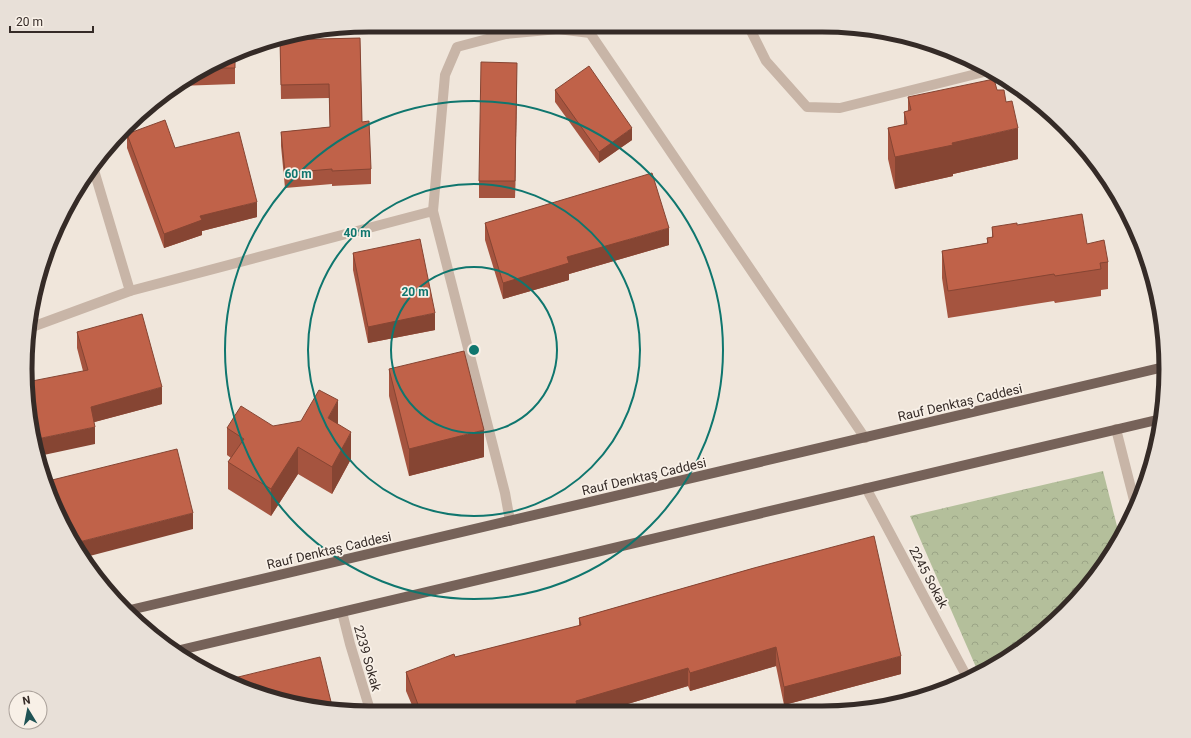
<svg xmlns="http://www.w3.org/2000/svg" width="1191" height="738" font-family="Roboto,sans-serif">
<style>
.park{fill:url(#park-crowns)}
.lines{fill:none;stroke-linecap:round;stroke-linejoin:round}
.service{stroke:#c8b5a7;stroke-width:10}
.minor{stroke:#c8b5a7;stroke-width:10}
.primary{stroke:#766259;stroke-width:10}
.wall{fill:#a5543f}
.shaded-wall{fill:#864533}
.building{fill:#c06249;stroke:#864533}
.ring{fill:none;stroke:#0f766e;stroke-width:2}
.labels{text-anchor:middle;stroke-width:3.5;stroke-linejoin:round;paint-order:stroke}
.street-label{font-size:13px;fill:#352b27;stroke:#f8f0e7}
.rim{fill:none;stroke:#352b27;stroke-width:5}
.centre{fill:#0f766e;stroke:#f8f0e7;stroke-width:2}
.ring-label{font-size:12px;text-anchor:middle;font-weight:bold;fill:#0f766e;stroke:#f8f0e7;stroke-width:3.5;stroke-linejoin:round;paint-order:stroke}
</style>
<defs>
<pattern id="park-crowns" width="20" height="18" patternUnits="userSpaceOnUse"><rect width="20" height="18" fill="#b4bf9b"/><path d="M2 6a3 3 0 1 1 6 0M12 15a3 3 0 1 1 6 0" fill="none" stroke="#9ba486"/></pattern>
</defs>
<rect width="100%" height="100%" fill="#f0e6db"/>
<!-- park -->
<polygon class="park" points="1103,471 1120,538 1095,578 1049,627 994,667 979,674 910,516"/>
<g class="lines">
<!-- service -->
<polyline class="service" points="93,167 130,291"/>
<!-- minor -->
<g class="minor">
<polyline points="749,27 766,61 807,107 840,108 988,71"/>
<polyline points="433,211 445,75 457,47 506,34 558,29 590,33 865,438"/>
<polyline points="32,327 130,291 433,211 505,493 510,521"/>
<polyline points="1116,429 1136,508"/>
<polyline points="866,488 968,679"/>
<polyline points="342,612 350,644 370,710"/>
</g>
<!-- primary -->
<g class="primary">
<polyline points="130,610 1164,367"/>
<polyline points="176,651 1161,419"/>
</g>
</g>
<!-- wall -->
<g class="wall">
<polygon points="360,38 362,122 371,169 371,184 332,186 332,184 285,188 281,146 281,132 330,127 329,98 281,99 280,40"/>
<polygon points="235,56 235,84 178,86"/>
<polygon points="517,79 515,198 479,198 479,181"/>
<polygon points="555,90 632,140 599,163 555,102"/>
<polygon points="908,97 1018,159 953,174 953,176 895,189 888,159 888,128 904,125 904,112 908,111"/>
<polygon points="127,134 175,148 257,217 202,231 202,235 164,248 127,148"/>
<polygon points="485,223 669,245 569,274 569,280 503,299 485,240"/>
<polygon points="1017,225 1087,244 1108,262 1108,289 1101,290 1101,296 1055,303 1054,301 948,318 942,278 942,251 987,243 987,238 992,237 992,227"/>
<polygon points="353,253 435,330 368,343 353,270"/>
<polygon points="77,332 162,404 94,422 95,444 83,371 77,348"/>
<polygon points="389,369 484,457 409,476 389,396"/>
<polygon points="338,424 351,459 332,494 298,474 271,516 228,489 228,462 231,458 227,455 227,428"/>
<polygon points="754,568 901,674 784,705 776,666 690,691 688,686 604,711 414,710 406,691 406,672 455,657 579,626 579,618"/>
</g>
<!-- shaded-wall -->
<g class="shaded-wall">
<polygon points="517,63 517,79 515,198 515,181"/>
<polygon points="632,128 632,140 599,163 599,152"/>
<polygon points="1018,128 1018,159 953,174 953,176 895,189 895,157 952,143"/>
<polygon points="257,202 257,217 202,231 202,235 164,248 164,234 200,216"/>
<polygon points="669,228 669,245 569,274 569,280 503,299 503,283 567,257"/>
<polygon points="435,313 435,330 368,343 368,327"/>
<polygon points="162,387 162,404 91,423 91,407"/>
<polygon points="338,400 338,427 328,418"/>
<polygon points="95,427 95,444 39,456 37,439"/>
<polygon points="484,430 484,457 409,476 409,449"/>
<polygon points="351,432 351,459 332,494 332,467"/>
<polygon points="298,447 298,474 271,516 271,489"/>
<polygon points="193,513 193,529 82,558 75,543"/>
<polygon points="776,647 776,666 690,691 690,673"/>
<polygon points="901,656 901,674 784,705 784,687"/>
<polygon points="688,668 688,686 604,711 558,711 576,701"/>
</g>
<!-- building -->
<g class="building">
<polygon points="360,38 362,122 369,121 371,169 332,171 332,169 285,173 281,132 330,127 329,84 281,85 280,40"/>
<polygon points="235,56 235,68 211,68"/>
<polygon points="481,62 517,63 515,181 479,181"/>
<polygon points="589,66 632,128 599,152 555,90"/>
<polygon points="994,79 997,90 1004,90 1006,102 1012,101 1018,128 952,143 953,145 895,157 888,128 907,124 904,112 911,110 908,97"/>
<polygon points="165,120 175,148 239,132 257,202 200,216 202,220 164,234 127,134"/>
<polygon points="652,173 669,228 567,257 569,263 503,283 485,223"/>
<polygon points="1082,214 1087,244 1104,240 1108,262 1100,263 1101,269 1055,276 1054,274 948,291 942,251 988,243 987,238 993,237 992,227 1017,223 1017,225"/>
<polygon points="420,239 435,313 368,327 353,253"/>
<polygon points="142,314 162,387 91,407 95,427 37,439 27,382 88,370 77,332"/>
<polygon points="464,351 484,430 409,449 389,369"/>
<polygon points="319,390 338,400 328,418 351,432 332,467 298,447 271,489 228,462 244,439 227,428 241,406 273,426 301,421"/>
<polygon points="177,449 193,513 75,543 44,482"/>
<polygon points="874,536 901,656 784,687 776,647 690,673 688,668 576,701 577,706 558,711 420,710 406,672 454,654 455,657 581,625 579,618 754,568"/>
<polygon points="320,657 333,710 324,710 238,687 222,678 229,676 230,679"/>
</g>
<!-- distance rings -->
<g class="ring">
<circle cx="474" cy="350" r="83"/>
<circle cx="474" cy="350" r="166"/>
<circle cx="474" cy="350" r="249"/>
</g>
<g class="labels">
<!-- street labels -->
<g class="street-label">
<text transform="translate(960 402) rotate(-13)" y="5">Rauf Denktaş Caddesi</text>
<text transform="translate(644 476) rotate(-13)" y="5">Rauf Denktaş Caddesi</text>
<text transform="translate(329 550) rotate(-13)" y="5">Rauf Denktaş Caddesi</text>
<text transform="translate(929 577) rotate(62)" y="5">2245 Sokak</text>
<text transform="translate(368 658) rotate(74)" y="5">2239 Sokak</text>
</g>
</g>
<!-- crop -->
<path d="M0 0H1191V738H0ZM369 32H822A337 337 0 0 1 1159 369V369A337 337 0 0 1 822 706H369A337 337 0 0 1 32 369V369A337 337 0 0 1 369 32Z" fill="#e8e0d8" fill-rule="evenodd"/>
<path class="rim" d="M369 32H822A337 337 0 0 1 1159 369V369A337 337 0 0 1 822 706H369A337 337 0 0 1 32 369V369A337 337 0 0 1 369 32Z"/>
<circle cx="474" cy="350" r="6" class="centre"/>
<g class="ring-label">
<text x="298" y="178">60 m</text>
<text x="357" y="237">40 m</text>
<text x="415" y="296">20 m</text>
</g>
<!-- north arrow -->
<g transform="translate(28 710) rotate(350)"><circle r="19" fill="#f8f0e7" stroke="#aaa19a"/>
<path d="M0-3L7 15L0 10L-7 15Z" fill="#1f5254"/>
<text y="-6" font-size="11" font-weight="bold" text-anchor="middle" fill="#352b27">N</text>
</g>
<!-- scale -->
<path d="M10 26v6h83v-6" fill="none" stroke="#352b27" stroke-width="2"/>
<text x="16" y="26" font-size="12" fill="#352b27" stroke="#f8f0e7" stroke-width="3" paint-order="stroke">20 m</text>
</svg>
